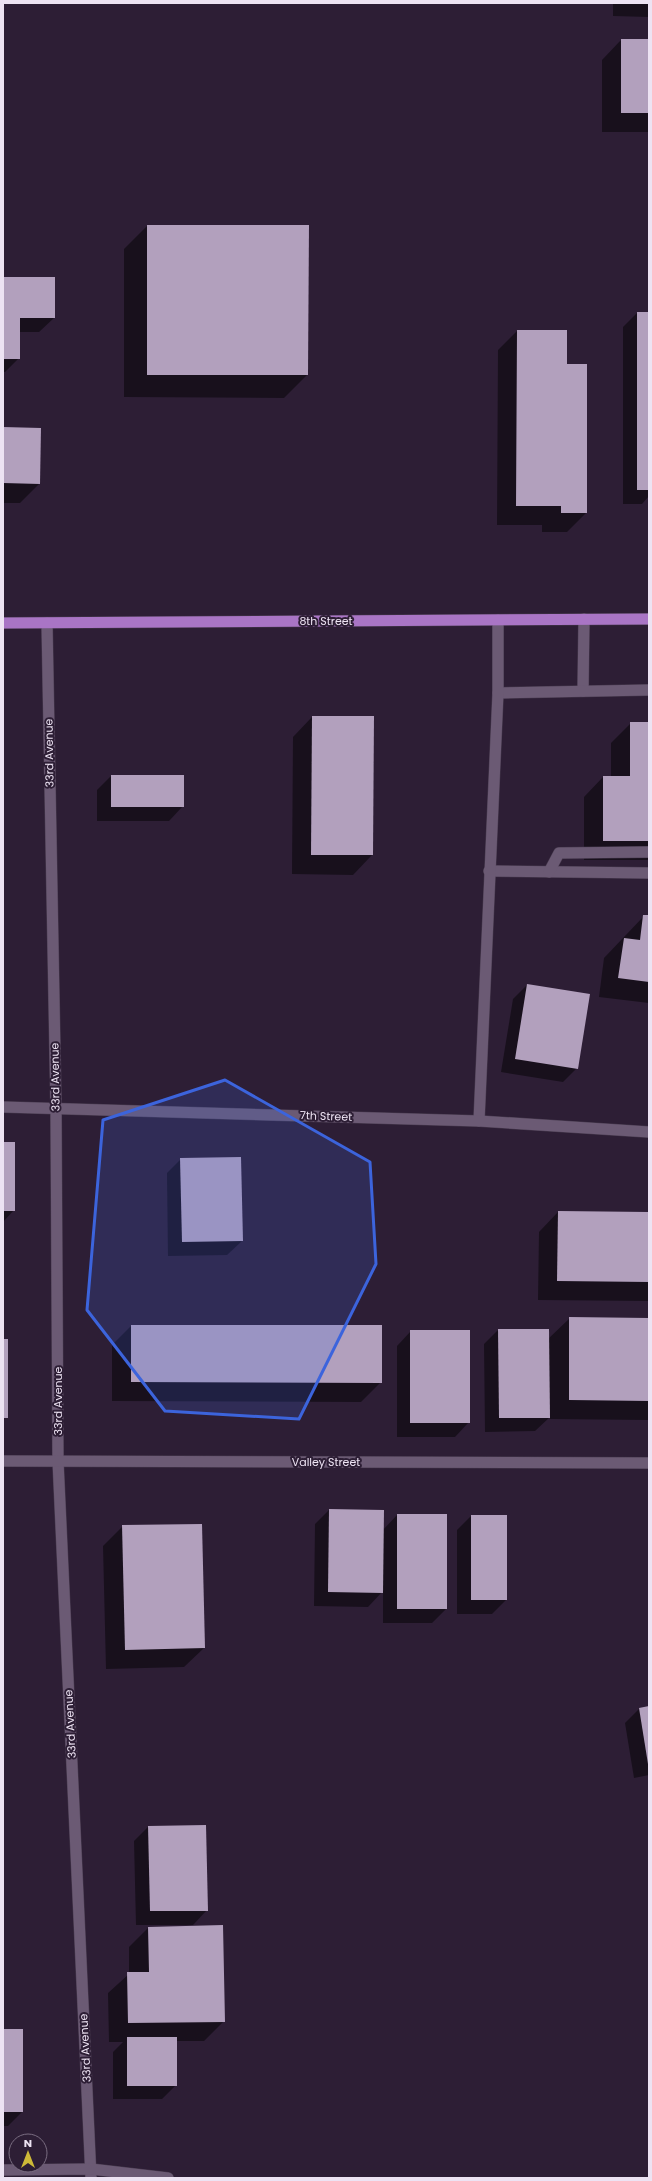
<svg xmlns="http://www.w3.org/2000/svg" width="652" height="2181" font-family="Poppins,sans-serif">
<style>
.shadow{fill:#0007}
.building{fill:#b2a0bd}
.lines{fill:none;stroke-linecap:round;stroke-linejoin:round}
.service-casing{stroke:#493c50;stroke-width:12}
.minor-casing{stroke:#493c50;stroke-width:12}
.primary-casing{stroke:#493c50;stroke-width:12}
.service{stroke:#6b5a74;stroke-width:11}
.minor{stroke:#6b5a74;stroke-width:11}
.primary{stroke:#a975c5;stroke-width:11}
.marked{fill:#3c64dc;fill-opacity:0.2;stroke:#3c64dc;stroke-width:3;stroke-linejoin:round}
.labels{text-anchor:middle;stroke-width:4;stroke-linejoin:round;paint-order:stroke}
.street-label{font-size:11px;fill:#ede3f3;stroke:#2d1e35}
</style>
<rect width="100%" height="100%" fill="#2d1e35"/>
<!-- shadow -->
<g class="shadow">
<polygon points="613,3 649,3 649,17 613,16"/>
<polygon points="621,40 649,40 649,132 602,132 602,60"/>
<polygon points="147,226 307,375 284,398 124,397 124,249"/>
<polygon points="3,278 54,318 39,332 19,332 19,358 5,372 3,372"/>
<polygon points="637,313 649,313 649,496 642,504 623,504 623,327"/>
<polygon points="517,331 566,365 586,513 567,532 542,532 542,525 497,525 498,350"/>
<polygon points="3,428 39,484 20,503 3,503"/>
<polygon points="312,717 373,717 372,855 353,875 292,874 293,737"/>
<polygon points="631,723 649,723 649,860 584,860 584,797 603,777 611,777 611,743"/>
<polygon points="111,776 183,806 169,821 97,821 97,790"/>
<polygon points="644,916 649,916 649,1003 599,997 604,958"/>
<polygon points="527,985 577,1068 563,1082 501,1072 513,999"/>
<polygon points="3,1143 14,1210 3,1222"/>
<polygon points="181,1159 242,1241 227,1255 168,1256 167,1173"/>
<polygon points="558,1212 649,1213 649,1301 538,1300 539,1232"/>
<polygon points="570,1318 649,1319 649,1420 550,1419 550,1417 535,1431 485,1432 484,1344 498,1330 548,1339"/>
<polygon points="131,1326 381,1382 361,1402 112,1401 112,1345"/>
<polygon points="411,1331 469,1422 455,1437 397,1437 397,1346"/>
<polygon points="329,1510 383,1530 397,1515 446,1515 446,1609 432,1623 383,1623 383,1591 368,1607 314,1606 315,1524"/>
<polygon points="471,1516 506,1600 492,1614 457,1614 457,1530"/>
<polygon points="123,1526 204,1648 184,1667 106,1669 103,1546"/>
<polygon points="649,1707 649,1775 634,1778 625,1723 639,1709"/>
<polygon points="148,1827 207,1910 193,1925 136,1925 134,1841"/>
<polygon points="148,1928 224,2021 204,2041 176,2041 176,2085 162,2099 113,2099 113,2052 123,2042 109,2042 108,1993 129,1974 129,1947"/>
<polygon points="3,2030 22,2112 8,2126 3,2126"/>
</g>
<!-- building -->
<g class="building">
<rect x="621" y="39" width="28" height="74"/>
<polygon points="147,225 309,225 308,375 147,375"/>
<polygon points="3,277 55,277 55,318 20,318 20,359 3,359"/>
<rect x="637" y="312" width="12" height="178"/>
<polygon points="517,330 567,330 567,364 587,364 587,513 561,513 561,506 516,506"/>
<polygon points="3,427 41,428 40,484 3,483"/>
<polygon points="312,716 374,716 373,855 311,855"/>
<polygon points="630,722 649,722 649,841 603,841 603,776 630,776"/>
<rect x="111" y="775" width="73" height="32"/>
<polygon points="643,915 649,915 649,982 618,978 624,938 640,940"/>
<polygon points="527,984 590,994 578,1069 515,1059"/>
<rect x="3" y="1142" width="12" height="69"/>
<polygon points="241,1157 243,1241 182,1242 180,1158"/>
<polygon points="558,1211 649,1212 649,1282 557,1281"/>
<polygon points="569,1317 649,1318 649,1401 569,1400"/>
<polygon points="131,1325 382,1325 382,1383 131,1382"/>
<polygon points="498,1329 549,1329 550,1418 499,1418"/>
<rect x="410" y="1330" width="60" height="93"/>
<rect x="3" y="1339" width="5" height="79"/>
<polygon points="329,1509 384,1510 383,1593 328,1592"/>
<rect x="397" y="1514" width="50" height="95"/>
<rect x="471" y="1515" width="36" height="85"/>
<polygon points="202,1524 205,1648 125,1650 122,1525"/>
<polygon points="649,1706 649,1764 648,1764 639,1708"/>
<polygon points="206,1825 208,1911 150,1911 148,1826"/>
<polygon points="223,1925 225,2022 128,2023 127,1972 149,1972 148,1927"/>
<rect x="3" y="2029" width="20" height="83"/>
<rect x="127" y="2037" width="50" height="49"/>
</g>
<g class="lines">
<!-- service casing -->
<g class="service-casing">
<g id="service">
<polyline points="583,691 584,619"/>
<polyline points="498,693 649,690"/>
<polyline points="489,871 649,873"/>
<polyline points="549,872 559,853 649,852"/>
<polyline points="479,1121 498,693 498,620"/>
</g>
</g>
<!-- minor casing -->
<g class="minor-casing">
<g id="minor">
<polyline points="47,623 56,1108 58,1461 91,2178"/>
<polyline points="3,1107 479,1121 649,1132"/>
<polyline points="3,1461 649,1463"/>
<polyline points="3,2170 91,2169 168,2178"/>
</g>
</g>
<!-- primary casing -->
<g class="primary-casing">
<polyline id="primary" points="3,623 649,619"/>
</g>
<!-- service -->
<use href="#service" class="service"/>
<!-- minor -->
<use href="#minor" class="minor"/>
<!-- primary -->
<use href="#primary" class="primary"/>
</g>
<!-- marked area -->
<path class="marked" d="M225,1080L370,1162L376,1264L299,1419L165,1411L87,1310L103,1120Z"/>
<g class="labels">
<!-- street labels -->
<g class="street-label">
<text x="326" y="625">8th Street</text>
<text transform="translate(49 753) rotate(-91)" y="4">33rd Avenue</text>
<text transform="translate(55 1077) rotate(-91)" y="4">33rd Avenue</text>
<text transform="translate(326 1116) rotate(2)" y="4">7th Street</text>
<text transform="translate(58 1401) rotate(-90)" y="4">33rd Avenue</text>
<text x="326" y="1466">Valley Street</text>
<text transform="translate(70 1724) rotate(-93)" y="4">33rd Avenue</text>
<text transform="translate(85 2048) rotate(-93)" y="4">33rd Avenue</text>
</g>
</g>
<!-- border -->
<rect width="652" height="2181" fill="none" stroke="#ede3f3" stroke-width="8"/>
<!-- north arrow -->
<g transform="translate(28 2153)"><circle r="19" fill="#2d1e35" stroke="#7a6d81"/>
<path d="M0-3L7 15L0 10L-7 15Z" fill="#ceb938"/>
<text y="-6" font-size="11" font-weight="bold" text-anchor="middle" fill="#ede3f3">N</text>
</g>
</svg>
